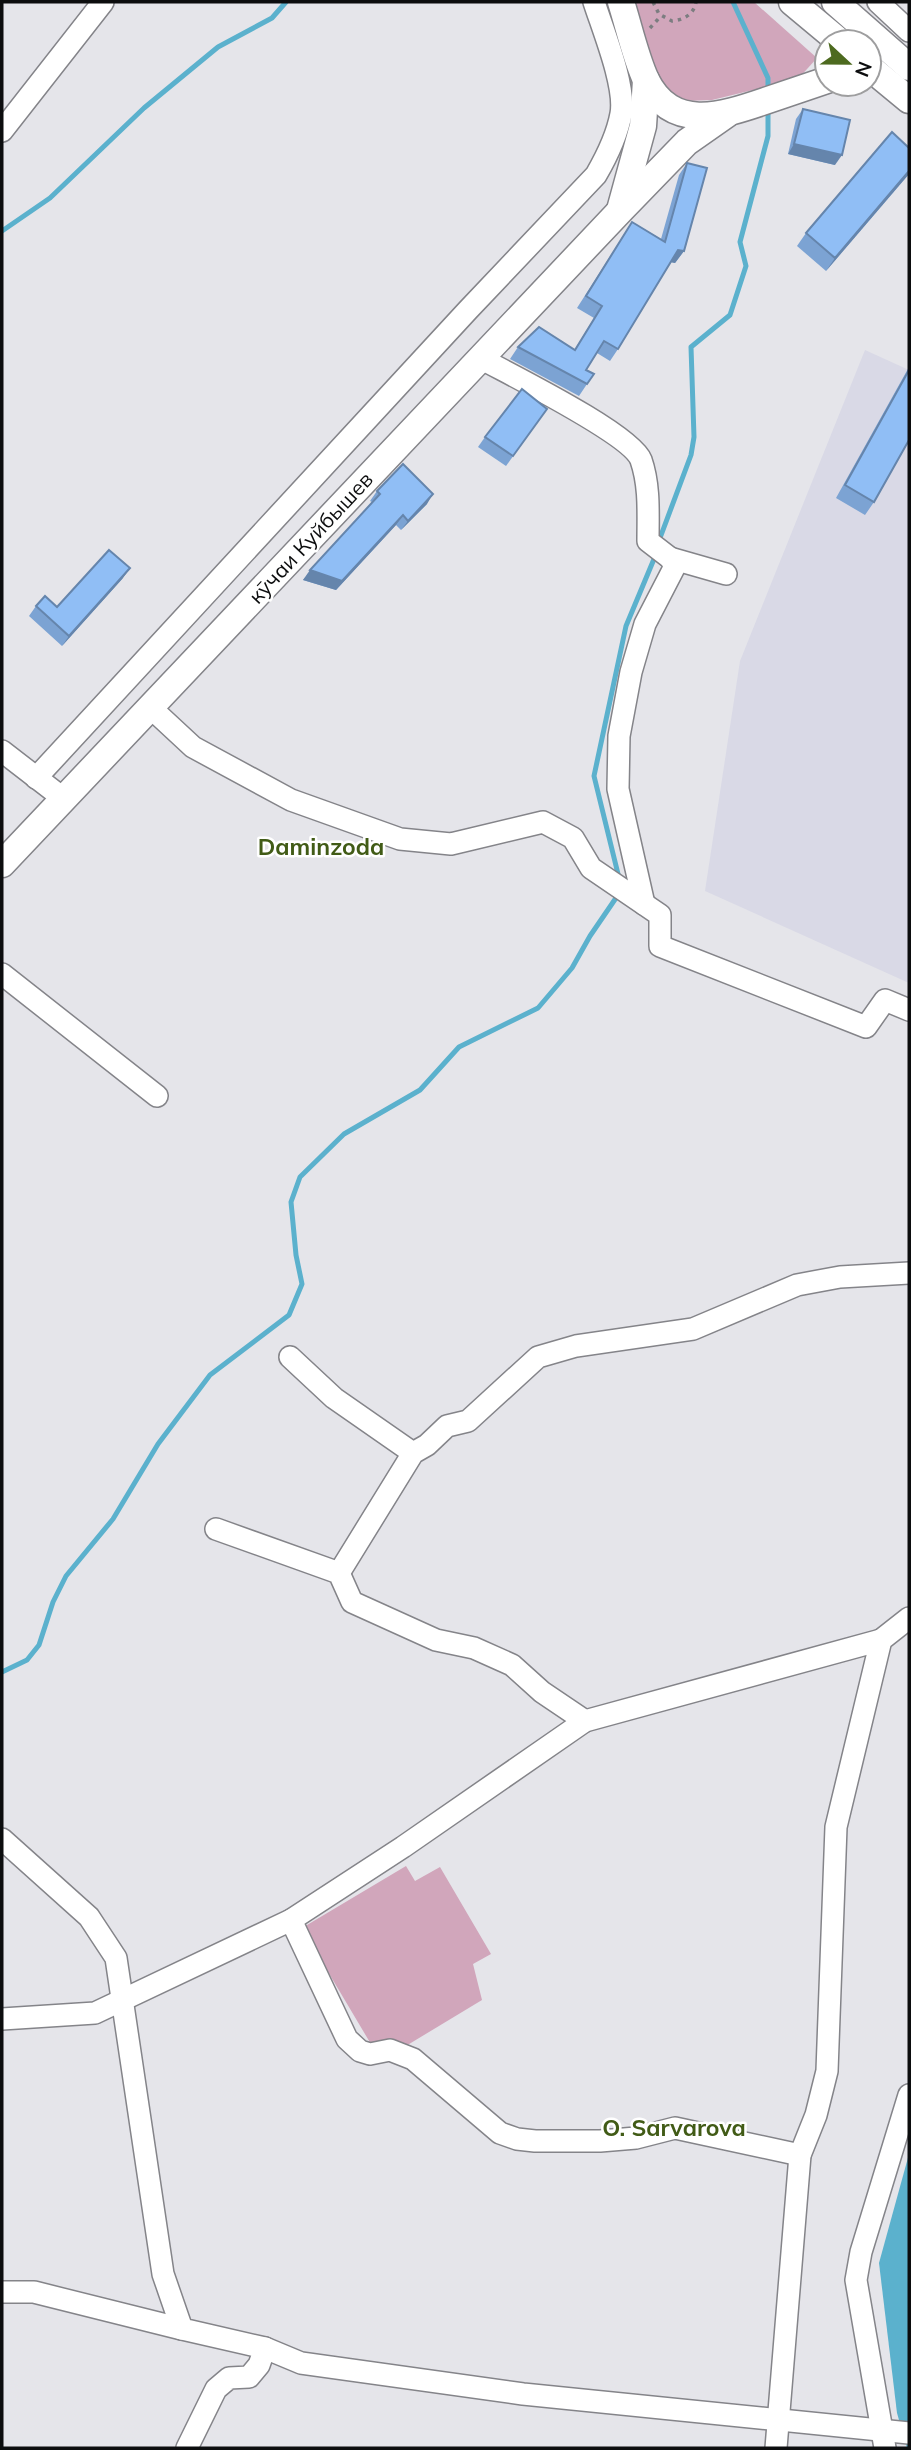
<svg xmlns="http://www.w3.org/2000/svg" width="911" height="2450" font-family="Mulish,sans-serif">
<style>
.built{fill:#d9d9e6}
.green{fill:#d1a6bb}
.water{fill:#5bb1cd}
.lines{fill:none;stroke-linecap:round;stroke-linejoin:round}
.stream{stroke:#5bb1cd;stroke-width:5}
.minor-casing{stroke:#848489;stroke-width:24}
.major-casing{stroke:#848489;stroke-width:29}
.path{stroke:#7c7d80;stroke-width:3.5;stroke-dasharray:3.5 5;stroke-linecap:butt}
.minor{stroke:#fff;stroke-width:21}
.major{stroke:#fff;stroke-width:26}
.wall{fill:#7ca3d3}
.shaded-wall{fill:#6585ac}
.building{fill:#90bef5;stroke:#6585ac;stroke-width:2}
.labels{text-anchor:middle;stroke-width:5;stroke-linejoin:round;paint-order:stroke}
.street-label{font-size:21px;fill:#0c0d0e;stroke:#fff}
.neighbourhood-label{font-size:23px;font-weight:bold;fill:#415b16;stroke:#fff}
</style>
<rect width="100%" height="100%" fill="#e5e5ea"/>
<!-- built -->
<polygon class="built" points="865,350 909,370 909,983 705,891 740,661"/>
<!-- green -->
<g class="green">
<polygon points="629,2 754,2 817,58 798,79 712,100 683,101 660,90"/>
<polygon points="406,1866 415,1881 440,1867 491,1954 473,1964 482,2000 381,2061 302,1928"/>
</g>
<!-- water -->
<polygon class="water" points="909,2154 909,2448 907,2448 897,2413 879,2263"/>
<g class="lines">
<!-- stream -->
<g class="stream">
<polyline points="733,2 768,78 768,90"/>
<polyline points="2,231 50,198 144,108 218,47 272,18 286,2"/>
<polyline points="660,538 691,455 694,437 691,347 730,315 746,266 740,242 768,136 768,107"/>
<polyline points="619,878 594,776 626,626 654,559"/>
<polyline points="2,1672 27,1660 39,1645 53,1602 66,1576 113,1519 158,1444 210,1375 289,1315 302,1284 296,1255 291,1202 300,1177 344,1134 420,1090 459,1047 538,1008 572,968 590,936 618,895 618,891"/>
</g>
<!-- minor casing -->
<g class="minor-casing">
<g id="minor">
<polyline points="878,2 909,31"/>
<polyline points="2,131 103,2"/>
<path d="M482,359C511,375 631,434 641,460C650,486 648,514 648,541L670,558L675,566L645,624L631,672L619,736L618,789L644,904"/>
<polyline points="670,558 726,574"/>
<polyline points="151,708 193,747 291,800 400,839 451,844 543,822 573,838 591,868 660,915 660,946 866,1027 885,1000 909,1010"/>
<polyline points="2,751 64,799"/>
<path d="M36,778L468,310L596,175C607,156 617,136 621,114C626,86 603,30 594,2"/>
<polyline points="2,974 157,1096"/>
<polyline points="290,1357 334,1398 413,1453"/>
<polyline points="216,1529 339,1573 352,1602 436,1640 474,1648 512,1665 542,1692 585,1721"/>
<polyline points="339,1573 413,1453 427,1445 447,1426 468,1421 538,1357 576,1346 693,1329 797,1285 840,1277 909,1273"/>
<polyline points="2,1839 89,1917 116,1958 163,2274 182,2329 265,2348 301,2363 523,2394 909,2433"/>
<polyline points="291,1920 347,2039 360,2051 370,2054 390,2050 413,2059 500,2133 517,2139 535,2141 600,2141 636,2138 675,2128 800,2155"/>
<polyline points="2,2019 95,2013 291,1920 403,1847 585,1721 881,1640"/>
<polyline points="2,2292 34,2292 182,2329"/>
<polyline points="187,2448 216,2389 229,2378 249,2377 259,2365 265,2348"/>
<polyline points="776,2448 800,2155 816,2115 827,2071 836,1827 881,1640 909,1618"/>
<polyline points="885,2448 856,2280 861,2252 909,2095"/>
</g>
</g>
<!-- major casing -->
<g class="major-casing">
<g id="major">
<path d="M621,2C629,27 635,56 646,80C672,132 721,116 765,101C786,94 806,87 827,80"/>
<polyline points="792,2 840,42"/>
<polyline points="835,2 909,67"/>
<polyline points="869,67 909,100"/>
<polyline points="620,210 643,126 646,80"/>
<polyline points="2,864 620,211 687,142 727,114"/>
</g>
</g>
<!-- path -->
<g class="path">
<path d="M653,2L659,14L672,21C684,20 694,14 696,2"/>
<polyline points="650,28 661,16"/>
</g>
<!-- minor -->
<use href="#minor" class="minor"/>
<!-- major -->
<use href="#major" class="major"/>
</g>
<!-- wall -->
<g class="wall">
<polygon points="803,109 835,165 788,154 796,119"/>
<polygon points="687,163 684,251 675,263 671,262 618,349 610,361 597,353 586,370 587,384 579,396 510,359 518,347 575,349 594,318 577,308 632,222 661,239 679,175"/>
<polygon points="909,174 826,271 797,246 806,233"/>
<polygon points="909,367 909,446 907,444 874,502 865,515 836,498"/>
<polygon points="547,409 506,466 478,447 485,437"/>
<polygon points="377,491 427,504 401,530 396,525 336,590 303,580 372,502 370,501"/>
<polygon points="123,578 62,646 29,616 36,606 57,607"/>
</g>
<!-- shaded-wall -->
<g class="shaded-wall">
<polygon points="794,144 842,155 835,165 788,154"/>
<polygon points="909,171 909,174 826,271 835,258"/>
<polygon points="678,250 684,251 675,263 670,262"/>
<polygon points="433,494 427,504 401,530 408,521"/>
<polygon points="403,515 396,525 336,590 303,580 310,570"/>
<polygon points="130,568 123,578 62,646 69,636"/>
</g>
<!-- building -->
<g class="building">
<polygon points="803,109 850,120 842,155 794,144"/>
<polygon points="892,132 909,148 909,171 835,258 806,233"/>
<polygon points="687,163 707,168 684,251 678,250 618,349 604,341 586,370 594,374 587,384 518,347 539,327 575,350 602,306 586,296 632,222 665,242"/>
<polygon points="909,370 909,440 874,502 845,485"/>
<polygon points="522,389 547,409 513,456 485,437"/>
<polygon points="403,464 433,494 408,521 403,515 342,581 310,570 380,494 377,491"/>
<polygon points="109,550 130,568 69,636 36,606 45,596 57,607"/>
</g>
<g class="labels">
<!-- street labels -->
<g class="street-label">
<text transform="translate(311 538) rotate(-47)" y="7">кӯчаи Куйбышев</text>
</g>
<!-- neighbourhood labels -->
<g class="neighbourhood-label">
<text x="321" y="855">Daminzoda</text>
<text x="674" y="2136">O. Sarvarova</text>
</g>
</g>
<!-- border -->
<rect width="911" height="2450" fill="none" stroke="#0c0d0e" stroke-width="7"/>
<!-- north arrow -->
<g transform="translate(848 63) rotate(112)"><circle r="33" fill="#ffffff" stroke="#9e9e9f" stroke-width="2"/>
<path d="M0-5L12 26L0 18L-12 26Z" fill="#4d6a1f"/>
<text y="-10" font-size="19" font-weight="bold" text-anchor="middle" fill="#0c0d0e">N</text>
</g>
</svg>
